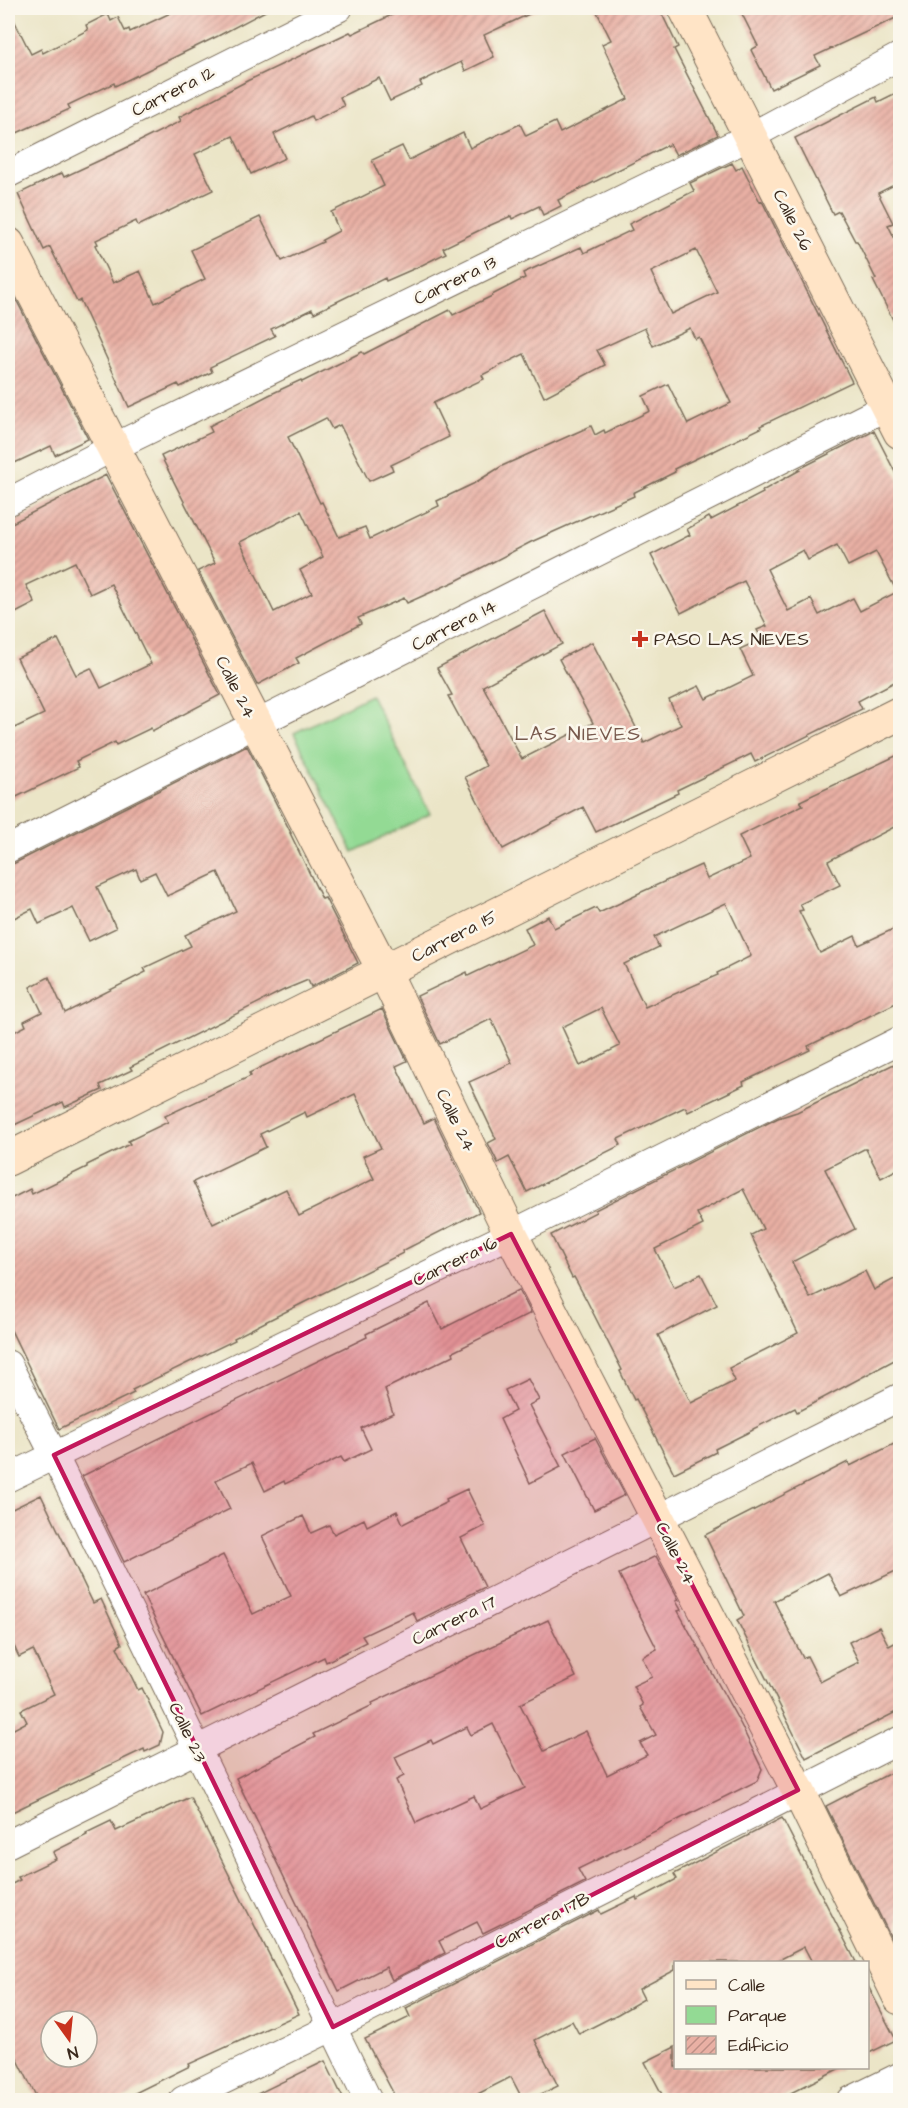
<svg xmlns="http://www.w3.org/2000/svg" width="908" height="2108" font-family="'Architects Daughter',sans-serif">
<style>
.green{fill:#93da94;stroke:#678259;stroke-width:1.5}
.building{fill:url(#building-hatch);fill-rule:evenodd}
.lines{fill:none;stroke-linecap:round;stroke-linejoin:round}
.street-casing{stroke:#796b59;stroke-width:29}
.secondary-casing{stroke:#796b59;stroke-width:35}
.street{stroke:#fff;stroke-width:27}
.secondary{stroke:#ffe4c6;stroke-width:33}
.marked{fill:#c2185b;fill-opacity:0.2;stroke:#c2185b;stroke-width:4.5;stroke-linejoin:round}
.poi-dot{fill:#c8321e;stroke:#fbf7ec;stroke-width:2}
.labels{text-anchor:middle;stroke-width:5;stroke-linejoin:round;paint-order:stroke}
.street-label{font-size:18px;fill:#3b2a1e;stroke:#fbf7ec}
.poi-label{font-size:18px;fill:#3b2a1e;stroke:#fbf7ec;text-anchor:start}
.neighbourhood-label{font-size:20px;letter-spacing:1.5px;fill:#78594d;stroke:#fbf7ec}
</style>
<defs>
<pattern id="building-hatch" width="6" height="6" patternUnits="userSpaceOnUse" patternTransform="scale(1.5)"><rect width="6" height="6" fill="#e9b0a4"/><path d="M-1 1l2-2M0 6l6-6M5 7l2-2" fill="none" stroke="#be8f85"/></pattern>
</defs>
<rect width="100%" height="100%" fill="#fbf7ec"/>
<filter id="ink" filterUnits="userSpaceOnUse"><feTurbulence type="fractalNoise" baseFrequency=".0167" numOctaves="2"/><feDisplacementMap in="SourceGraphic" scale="12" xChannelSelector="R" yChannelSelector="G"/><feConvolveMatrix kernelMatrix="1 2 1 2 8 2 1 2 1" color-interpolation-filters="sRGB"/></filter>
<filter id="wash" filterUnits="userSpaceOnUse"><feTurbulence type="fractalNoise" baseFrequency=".008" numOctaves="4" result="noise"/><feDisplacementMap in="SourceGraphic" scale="24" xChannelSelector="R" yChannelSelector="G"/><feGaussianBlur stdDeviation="1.35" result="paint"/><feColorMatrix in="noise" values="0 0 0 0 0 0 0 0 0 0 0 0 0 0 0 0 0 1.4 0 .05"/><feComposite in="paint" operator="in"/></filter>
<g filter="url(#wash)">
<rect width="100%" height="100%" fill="#ebe5c7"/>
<!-- green -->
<polygon class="green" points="371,695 430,814 353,852 294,733"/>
<g id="blocks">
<!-- building -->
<g class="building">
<polygon points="8,8 31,54 41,49 43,53 88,30 86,25 108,14 111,21 118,17 125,31 129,29 130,32 181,8 271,8 218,36 115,86 114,83 68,105 70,109 8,137"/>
<polygon points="406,8 542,8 484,35 494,57 465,71 461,62 420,82 422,86 390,101 379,78 340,97 344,106 313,121 311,116 274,134 285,158 251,174 233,136 195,154 213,190 138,226 136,221 96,240 98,244 95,245 113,283 140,271 155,303 205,279 191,250 260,217 282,261 323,242 322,240 339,231 331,212 384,186 372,160 402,146 409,160 463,133 470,148 520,124 526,136 555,122 560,133 628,99 602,44 611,40 595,8 659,8 678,47 674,49 718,135 676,155 670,144 558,200 561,206 543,215 539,206 512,219 511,216 484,228 443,248 446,253 418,267 386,281 385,278 314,313 312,309 271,329 275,336 210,367 212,372 180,387 178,384 129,407 80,300 77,302 50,247 44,250 18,194 62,173 64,177 122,150 181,121 179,117 247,81 350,32 352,34"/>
<polygon points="739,8 900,8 900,16 815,56 820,65 771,89 751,50 758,46"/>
<polygon points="900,91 900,182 878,193 893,223 888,225 900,249 900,334 873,280 876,279 857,241 855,241 839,211 833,214 795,138 876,97 878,102"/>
<path d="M732,163L736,170L742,166L760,202L762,201L852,382L760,426L761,428L712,452V451L674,469L675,472L633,493L634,496L531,542L456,581L407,603L404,598L358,618L361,624L296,658L299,663L257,685L198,571L215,563L161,456L212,432L209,426L269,395L301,380L302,382L362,352L364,354L450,310L453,315L492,296V295L525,278L523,273L581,247L584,253L632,230L629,224L694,191L690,183ZM696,250L717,292L671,314L651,272ZM645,328L653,346L690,328L695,339L699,337L731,403L688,424L668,384L643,396L650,411L605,433L604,430L595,435L591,426L502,466L473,484L437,501L439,506L370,539L365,527L339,537L322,502L320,503L288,437L326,418L332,429L340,425L369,481L393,470L391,465L449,437L433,403L484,379L482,375L524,354L544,397L605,365L597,350ZM301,511L323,557L300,570L312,593L274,612L240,542Z"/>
<polygon points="8,284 88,439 55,455 51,446 8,466"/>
<path d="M874,431L900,482V679L858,701L862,709L755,762L751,754L677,790L678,793L596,832L583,807L503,849L465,777L486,766L448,696L452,695L437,668L545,611L562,644L483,686L522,759L593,723L559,659L592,642L644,743L681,725L669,700L699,686L706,699L753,676L740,649L762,639L757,630L767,626L744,581L681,613L651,555L690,535L687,529L709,517L711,520L763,493L762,491L800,470L799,469ZM837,545L848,566L876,552L897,592L860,611L853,598L819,615L811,599L788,611L767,569L803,550L808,560Z"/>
<polygon points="106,475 220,695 152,731 151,728 116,745 115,742 76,761 79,767 8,801 8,731 44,714 17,658 58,639 76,675 91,668 101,688 151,664 111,584 90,594 75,562 26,585 35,603 8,617 8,525"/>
<polygon points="247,746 291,833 290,833 322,899 325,898 358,963 311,987 308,980 284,990 130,1067 132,1070 100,1085 102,1090 65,1107 63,1102 8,1128 8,1035 26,1026 24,1021 42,1012 30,987 49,977 65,1013 146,972 144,968 191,946 185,935 236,911 218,872 167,896 155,872 140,879 136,869 97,887 116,928 89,941 73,908 39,924 32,909 8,921 8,865 15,863"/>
<path d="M900,754V824L828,861L840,885L800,904L803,910L799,911L820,953L855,936L859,945L900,926V1001L808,1046L810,1050L743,1082L744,1085L688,1112L685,1107L618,1139L621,1145L527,1192L509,1157L498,1163L488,1143L496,1139L469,1082L512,1063L491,1019L440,1044L417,996L467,972L468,976L533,945L525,928L548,916L554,928L596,908L599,913L637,895V894L701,865L707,879L750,859L739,836L803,805L800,801ZM726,903L751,956L717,973L718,975L645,1007L624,964L659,947L654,937ZM601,1008L620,1046L580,1066L562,1027Z"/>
<path d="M382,1009L407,1061L396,1066L424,1123L434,1118L479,1212L402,1251L403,1253L269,1320L234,1338L235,1340L132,1390L134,1393L59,1429L8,1324V1200L30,1189L32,1194L87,1167V1165L130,1144L128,1141L168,1122L165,1116L251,1076L249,1073ZM355,1094L381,1148L363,1156L374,1179L299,1216L286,1189L213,1224L193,1182L266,1147L260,1134L305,1112L307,1117Z"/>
<path d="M900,1061V1168L881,1178L866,1149H864L825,1169L855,1229L792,1262L810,1298L865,1271L874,1290L900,1276V1357L797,1412L795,1408L753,1429V1430L715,1449L716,1452L674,1473L636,1399L634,1400L620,1371L622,1370L587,1301L574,1277L572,1278L551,1235L596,1212L595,1210L778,1118L797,1112ZM743,1189L763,1229L751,1235L798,1333L729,1368L735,1381L691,1403L658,1335L717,1305L701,1274L674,1287L655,1249L703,1225L697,1213Z"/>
<polygon points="519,1290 531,1313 453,1352 454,1355 385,1389 393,1413 361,1428 371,1449 344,1462 341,1457 285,1484 284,1481 265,1491 252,1463 216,1480 230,1509 124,1562 82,1476 367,1337 366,1334 429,1303 442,1329"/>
<polygon points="528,1379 539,1400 529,1405 561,1467 530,1483 500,1419 515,1411 505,1390"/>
<polygon points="595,1438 625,1495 594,1510 565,1453"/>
<polygon points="900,1441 900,1569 841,1597 828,1573 774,1601 803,1658 807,1656 820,1682 859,1662 849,1642 879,1627 889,1646 900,1640 900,1710 806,1758 737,1620 744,1616 705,1535 848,1462 850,1466"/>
<polygon points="467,1489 485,1526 461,1538 485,1587 417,1621 413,1612 362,1636 366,1642 326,1662 324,1657 202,1716 143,1595 223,1555 253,1614 291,1596 262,1536 303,1516 311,1533 329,1525 334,1534 364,1519 367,1526 397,1511 403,1524 447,1502 446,1499"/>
<polygon points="41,1495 93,1603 101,1599 122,1644 117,1647 138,1690 142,1688 163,1732 160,1745 145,1752 144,1749 8,1814 8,1732 27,1722 21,1710 54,1694 33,1650 19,1657 8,1633 8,1511"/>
<path d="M656,1556L679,1600L676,1601L681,1610L678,1611L741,1725L762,1769L757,1781L578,1869L585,1882L483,1933L477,1922L439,1941L445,1953L392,1980L386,1967L339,1991L236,1778L315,1737L313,1734L373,1705L372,1703L548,1620L576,1677L520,1704L544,1751L586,1731L607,1775L647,1755L640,1743L656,1735L640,1707L643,1705L633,1686L652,1677L642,1657L657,1649L619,1574ZM493,1724L525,1788L480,1809L474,1796L416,1823L396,1780L404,1776L395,1757L431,1740L433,1744L467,1727L471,1735Z"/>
<polygon points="900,1768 900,1956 826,1806"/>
<path d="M190,1797L299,2014L189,2064L190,2066L121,2100H38L13,2050L8,2053V1886L20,1880L18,1877L56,1859L53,1852L87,1835L86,1833L111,1821L116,1831ZM51,2021H87V2057H51Z"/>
<polygon points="782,1818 856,1962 812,1962 804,1947 775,1962 675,1962 675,1970 639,1989 644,1999 618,2014 579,2034 572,2021 535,2040 558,2086 529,2100 523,2100 511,2077 466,2100 397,2100 365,2039 410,2017 406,2008 599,1910 601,1914 636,1897 637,1900 677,1879 674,1874"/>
<polygon points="867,1984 896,2040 867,2054"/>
<polygon points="675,2047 675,2067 842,2067 777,2100 665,2100 645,2062"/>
<polygon points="325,2061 344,2100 245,2100"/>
</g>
</g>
</g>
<g filter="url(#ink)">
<use href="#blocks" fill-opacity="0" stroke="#796b59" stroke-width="1.5"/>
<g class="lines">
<!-- street casing -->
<g class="street-casing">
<g id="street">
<polyline points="8,174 339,8"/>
<polyline points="8,502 114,447 751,136 900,56"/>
<polyline points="8,849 900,400"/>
<polyline points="8,1364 54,1455 368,2100"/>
<polyline points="8,1478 511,1234 900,1040"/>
<polyline points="8,1844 900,1397"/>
<polyline points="183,2100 333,2027 900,1740"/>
<polyline points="851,2100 900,2076"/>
</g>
</g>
<!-- secondary casing -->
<g class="secondary-casing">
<g id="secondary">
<polyline points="685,8 900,432"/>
<polyline points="8,244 384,971 511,1234 798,1790 900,1998"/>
<polyline points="8,1159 900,713"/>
</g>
</g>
<!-- street -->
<use href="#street" class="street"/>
<!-- secondary -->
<use href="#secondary" class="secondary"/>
</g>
</g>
<!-- marked area -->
<path class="marked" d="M511,1234L798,1790L333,2027L54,1455Z"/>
<!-- markers -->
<path class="poi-dot" d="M637 630h6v6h6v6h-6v6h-6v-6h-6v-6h6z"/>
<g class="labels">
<!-- street labels -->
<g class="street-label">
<text transform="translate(173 91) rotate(-27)" y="6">Carrera 12</text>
<text transform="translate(793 220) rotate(63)" y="6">Calle 26</text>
<text transform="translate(455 280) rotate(-26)" y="6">Carrera 13</text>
<text transform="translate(454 625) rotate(-27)" y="6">Carrera 14</text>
<text transform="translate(236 687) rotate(63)" y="6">Calle 24</text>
<text transform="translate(454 936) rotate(-27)" y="6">Carrera 15</text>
<text transform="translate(456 1120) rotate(64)" y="6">Calle 24</text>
<text transform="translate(455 1261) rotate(-26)" y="6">Carrera 16</text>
<text transform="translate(676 1553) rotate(63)" y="6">Calle 24</text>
<text transform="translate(454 1620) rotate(-26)" y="6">Carrera 17</text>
<text transform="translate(188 1732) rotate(64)" y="6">Calle 23</text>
<text transform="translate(542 1920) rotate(-27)" y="6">Carrera 17B</text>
</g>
<!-- poi labels -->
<g class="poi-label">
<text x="654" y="645">PASO LAS NIEVES</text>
</g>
<!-- neighbourhood labels -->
<g class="neighbourhood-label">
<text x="578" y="740">LAS NIEVES</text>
</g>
</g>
<!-- margin -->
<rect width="908" height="2108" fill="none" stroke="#fbf7ec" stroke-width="30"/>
<!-- legend -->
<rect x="674" y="1961" width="195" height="108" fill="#fbf7ec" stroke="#aea59a" stroke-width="1.5"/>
<rect x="686" y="1980" width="30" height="9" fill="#ffe4c6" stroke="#aea59a" stroke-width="1.5"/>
<text x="728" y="1991" font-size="18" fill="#3b2a1e">Calle</text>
<rect x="686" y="2006" width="30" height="18" fill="#93da94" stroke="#aea59a" stroke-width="1.5"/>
<text x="728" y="2021" font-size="18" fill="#3b2a1e">Parque</text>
<rect x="686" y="2036" width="30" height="18" fill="url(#building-hatch)" stroke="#aea59a" stroke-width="1.5"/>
<text x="728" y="2051" font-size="18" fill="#3b2a1e">Edificio</text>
<!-- north arrow -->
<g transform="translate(69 2039) rotate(165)"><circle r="28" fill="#fbf7ec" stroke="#aea59a" stroke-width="1.5"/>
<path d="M0-4.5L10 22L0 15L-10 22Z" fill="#c8321e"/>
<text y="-9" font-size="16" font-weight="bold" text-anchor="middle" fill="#3b2a1e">N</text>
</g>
</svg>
